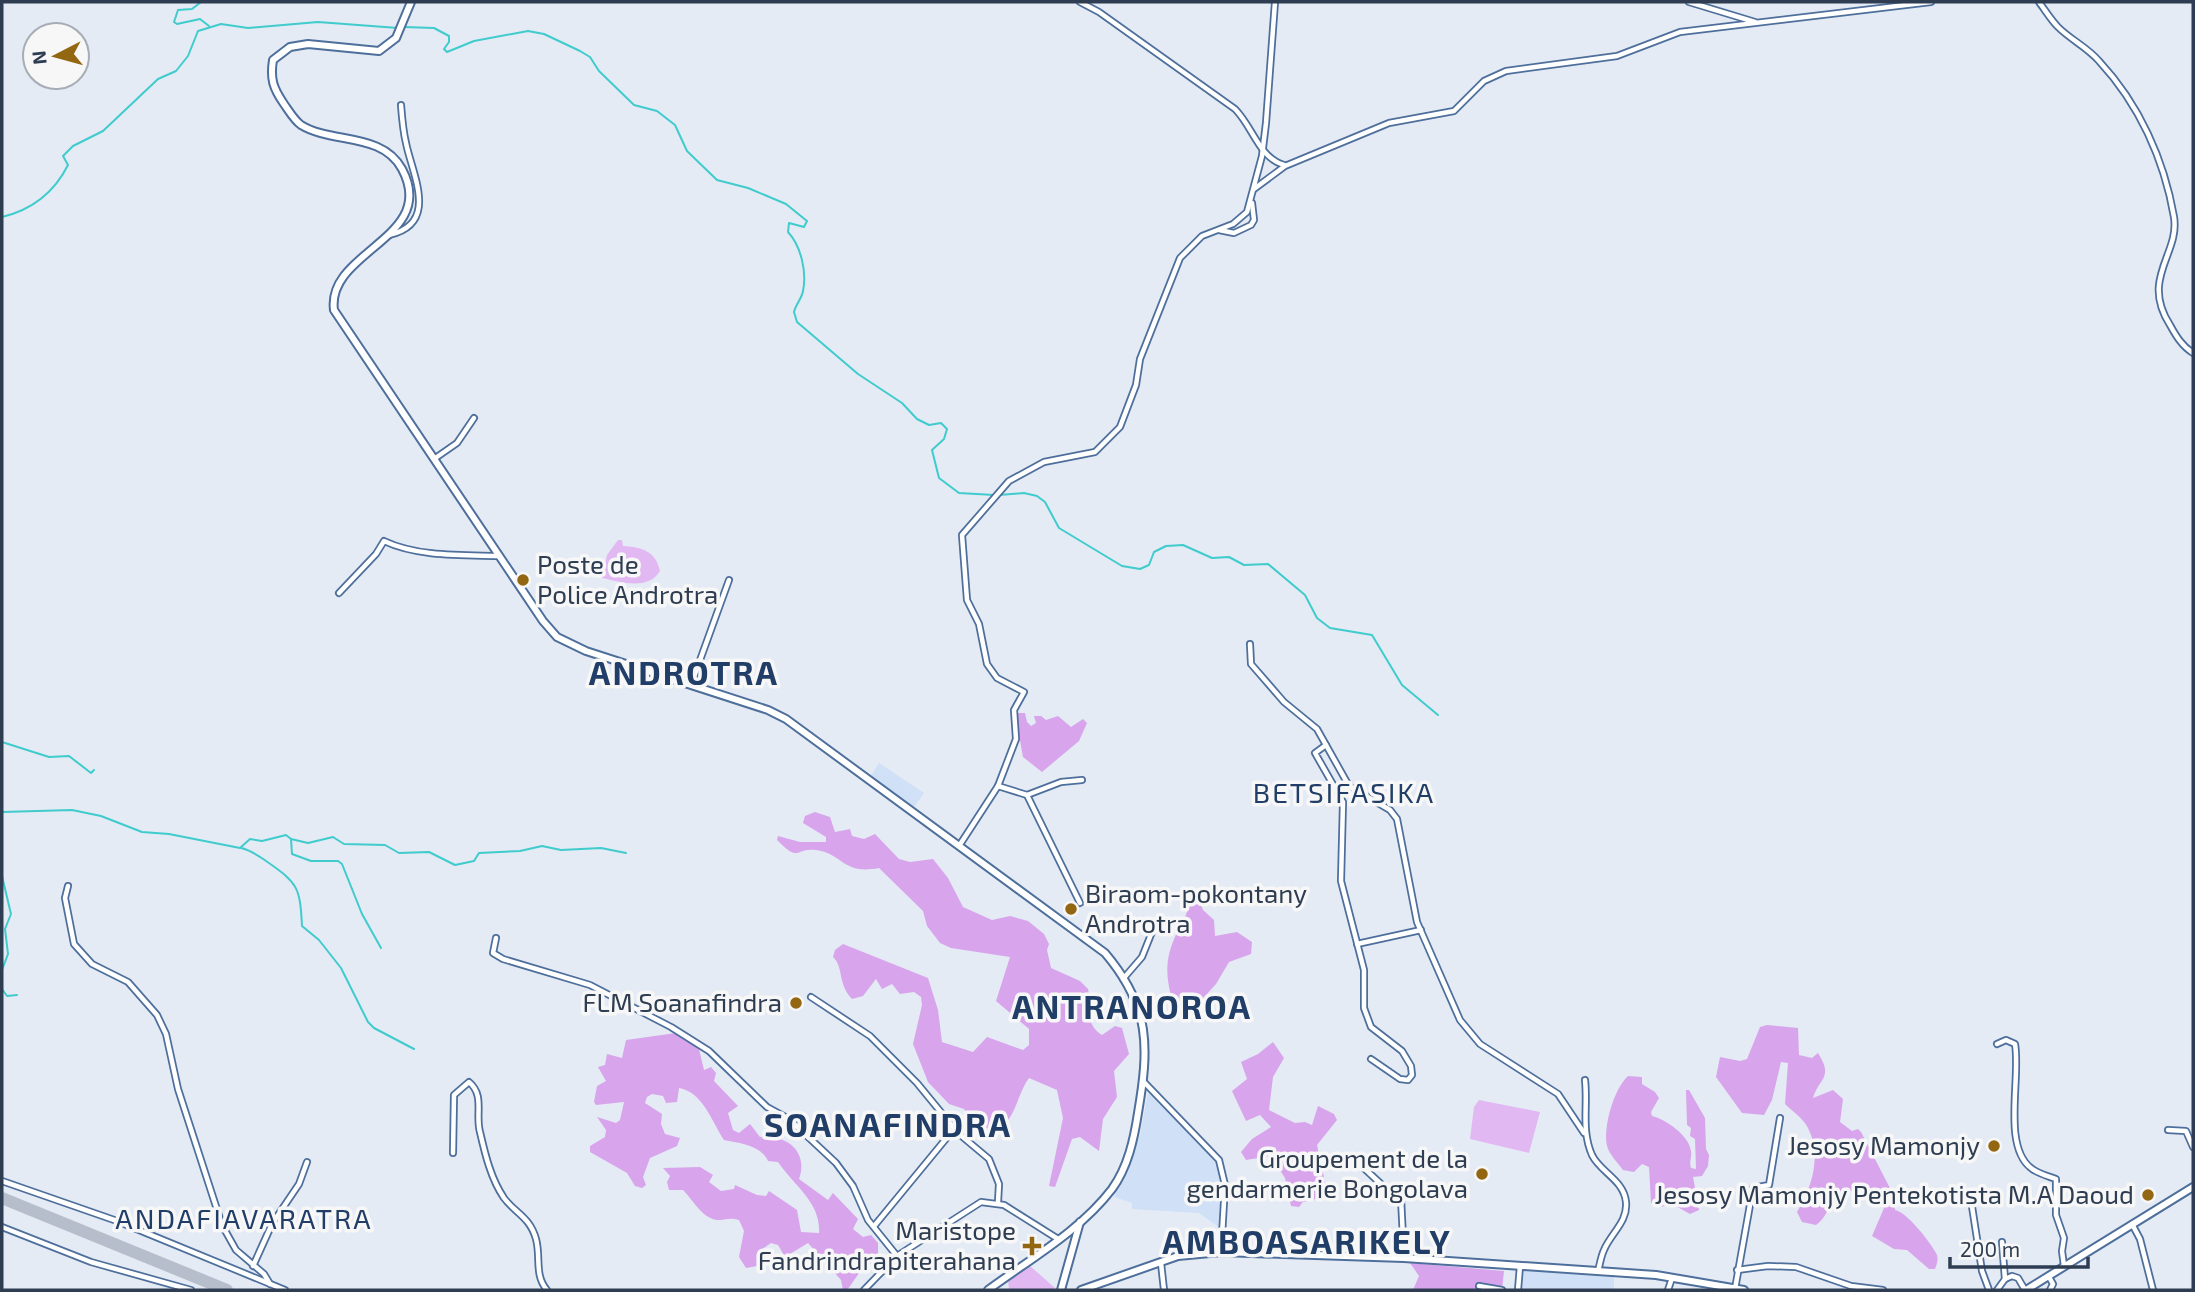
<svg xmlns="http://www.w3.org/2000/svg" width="2195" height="1292" font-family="'Exo 2',sans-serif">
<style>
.built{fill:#d0e0f7}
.green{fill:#e2b8f3}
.forest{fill:#d8a4ec}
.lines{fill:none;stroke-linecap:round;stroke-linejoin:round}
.stream{stroke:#40cbcc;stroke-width:2}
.taxiway{stroke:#b6becb;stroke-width:12}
.street-casing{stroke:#4e6f9b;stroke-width:8}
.secondary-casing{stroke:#4e6f9b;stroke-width:10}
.street{stroke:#fff;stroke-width:4.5}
.secondary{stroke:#fff;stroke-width:6}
.poi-dot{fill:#936612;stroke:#f7f7f7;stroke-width:2.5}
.labels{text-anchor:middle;stroke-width:7;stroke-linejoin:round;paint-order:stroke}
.poi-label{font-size:26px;fill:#2e3d51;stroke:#f7f7f7;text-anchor:end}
.neighbourhood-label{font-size:28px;letter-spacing:2px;fill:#203e67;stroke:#f7f7f7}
.district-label{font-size:33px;font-weight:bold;letter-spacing:2px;fill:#203e67;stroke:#f7f7f7}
</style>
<rect width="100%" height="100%" fill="#e4ebf5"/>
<!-- built -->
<g class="built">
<polygon points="879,763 924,793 914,807 871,776"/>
<polygon points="1148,1093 1217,1161 1223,1189 1220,1228 1199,1213 1132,1209 1132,1203 1114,1197 1140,1135"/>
<polygon points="1523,1268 1614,1275 1614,1290 1521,1290"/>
</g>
<!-- green -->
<g class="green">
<path d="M618,540H622L623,546C641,547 656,551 660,571C648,591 621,582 602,578L607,555Z"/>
<polygon points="1479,1100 1540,1112 1529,1153 1470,1139 1474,1107"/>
<polygon points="1029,1265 1055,1288 1054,1290 1009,1290 1008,1279"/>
</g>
<!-- forest -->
<g class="forest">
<polygon points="1015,713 1025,713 1027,722 1031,726 1036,723 1034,716 1041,716 1046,720 1058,716 1071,727 1083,719 1087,723 1079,741 1042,772 1023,757"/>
<path d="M815,812L830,817L835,832L850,829L852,836L864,839L875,834L899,859L910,862L933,859L948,878L963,907L992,920L1010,916L1028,921L1044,934L1049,944L1047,950L1051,968L1080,981L1088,989C1092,1006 1083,1023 1102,1035L1115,1026L1122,1028L1129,1054L1114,1071L1117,1097L1103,1119L1099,1151L1080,1137L1072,1139L1055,1187L1049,1186L1063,1118L1057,1090L1029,1078C1014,1098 1015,1136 980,1131L964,1109L949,1104L928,1082L913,1044L922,1005L921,997L914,992L900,994L892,984L882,989L876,979L863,996L852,999C837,983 844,967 833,957L835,950L843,944L928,978L938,1010L942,1042L973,1052L987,1037L1023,1050L1029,1045V1029L996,1001L1010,957L951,948L940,943L927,926L923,911L879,868C842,875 844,854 816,850C794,847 801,864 777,840L778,836L800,842H826V837L803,823L805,816Z"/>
<path d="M1192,896L1199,899L1203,910L1214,920L1215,936L1237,932L1252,942L1251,954L1229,962L1216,984L1194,1008H1174C1163,967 1165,954 1185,917C1189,910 1187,902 1192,896Z"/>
<path d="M1767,1025L1798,1028L1799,1055L1812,1058L1818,1053C1834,1078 1819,1078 1813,1098L1833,1090L1843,1099L1840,1122L1852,1131L1858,1129L1861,1132L1893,1194L1895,1210C1907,1212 1930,1242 1936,1253C1939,1258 1937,1264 1935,1269H1929L1907,1250L1894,1249L1872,1236L1884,1208C1877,1195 1873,1192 1858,1191C1821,1190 1837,1210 1816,1225L1802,1222L1797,1212C1812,1187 1822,1156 1808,1128C1804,1119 1792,1111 1785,1104L1788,1063L1781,1062L1772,1100L1764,1115L1742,1113L1716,1077L1720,1057L1740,1061L1747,1059L1760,1027Z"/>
<path d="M676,1033L699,1049L704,1070L711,1067L716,1073L714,1081L738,1106L728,1113L733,1130L739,1133L750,1124L760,1137C786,1134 809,1151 799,1179L828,1200L833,1193L858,1219L853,1229L863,1237L871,1235L878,1243V1262L864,1266L848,1289L843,1290L841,1280L808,1243L785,1257L778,1245L771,1243L758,1252L757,1260L765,1262L763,1265L746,1268L739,1257L744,1231L739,1220C730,1217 725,1220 717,1220C702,1218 693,1200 683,1190H669L667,1182L670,1176L663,1168L700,1167L713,1175L709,1182L721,1191L734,1189L735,1185L757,1195L766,1196L769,1191L797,1210L801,1232L819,1233C821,1202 794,1186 778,1162L768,1161C761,1145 739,1143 724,1140C712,1122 703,1092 679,1088L677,1102L666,1103L663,1096L652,1094L647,1097L645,1103L662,1114L661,1124L665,1134L680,1138L677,1146L650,1158L643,1177L646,1185L642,1188L635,1186L627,1173L590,1152V1146L605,1137L606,1130L597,1117L616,1123L620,1120L624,1102L596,1105L594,1102L597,1086L606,1081L598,1067L605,1065L607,1054L622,1058L626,1040Z"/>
<polygon points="1273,1042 1284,1058 1273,1077 1269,1110 1295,1123 1305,1122 1312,1125 1318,1106 1334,1114 1337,1120 1317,1145 1328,1196 1303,1202 1299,1207 1291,1206 1285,1178 1271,1156 1246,1160 1241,1152 1252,1139 1271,1127 1260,1115 1246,1121 1232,1091 1247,1079 1241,1062 1258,1054"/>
<path d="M1628,1076L1642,1077V1084L1655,1092L1659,1098L1651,1112L1652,1116C1665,1119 1689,1135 1691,1151C1692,1156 1689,1162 1691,1168L1696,1169L1695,1139L1690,1136L1691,1128L1687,1125L1686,1090H1689L1705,1118L1706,1149L1709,1155L1708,1166L1702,1176L1693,1177L1699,1210L1690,1214L1674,1205L1656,1207L1651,1203L1649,1167L1642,1164L1634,1172L1623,1170C1618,1163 1609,1154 1607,1146C1603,1126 1614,1089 1628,1076Z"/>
<polygon points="1410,1263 1504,1271 1502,1290 1413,1290 1419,1276"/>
</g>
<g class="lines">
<!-- stream -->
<g class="stream">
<polyline points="201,2 192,9 178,10 174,22 177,24 200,19 209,26"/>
<path d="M404,27L434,28L449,36V42L444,49L447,52L474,41L528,31L544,34L580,51L590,57L599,71L634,105L657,111L675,125L687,151L717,180L748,188L786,204L807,221L804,227L789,223L788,232C801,246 807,272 803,291C802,298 796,304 794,312L797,322L858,374L902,403L917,419L929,425L941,423L947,429L944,439L932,450L939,478L959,493L994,495"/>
<path d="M2,217C31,210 54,193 68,165L63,156L73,146L103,131L158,79L176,71L188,56L198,31L221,24L248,28L318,22L398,28"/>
<polyline points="999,495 1024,493 1037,496 1045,502 1059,528 1122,566 1140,569 1149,565 1154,552 1166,546 1183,545 1212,558 1229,557 1244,565 1268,564 1305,595 1317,618 1330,628 1372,635 1402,685 1438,715"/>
<polyline points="2,742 49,757 69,756 91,773 94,770"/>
<polyline points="2,812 72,810 101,816 142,832 169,834 240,848 250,839 262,841 286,835 291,839 292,854 311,861 338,861 342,864 362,914 381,948"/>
<polyline points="291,839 308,843 333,837 344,844 385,845 399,853 429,852 455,865 474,861 479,853 520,851 542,846 561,850 601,848 626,853"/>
<path d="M241,848C251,850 257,855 266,861C298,883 300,887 302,926L319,940L341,968L368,1022L374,1028L414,1049"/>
<polyline points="2,876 11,914 5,929 8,954 2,970"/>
<polyline points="2,989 7,996 17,995"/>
</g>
<!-- taxiway -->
<polyline class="taxiway" points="2,1198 227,1290"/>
<!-- street casing -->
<g class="street-casing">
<g id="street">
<path d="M1080,2L1099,12L1235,109C1253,127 1259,158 1284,165"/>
<polyline points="1689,2 1755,22"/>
<path d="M2039,2C2045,10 2051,20 2058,27C2071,40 2087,47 2099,61C2139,104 2164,159 2174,217C2180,254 2140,278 2170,325C2176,336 2182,346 2193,353"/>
<polyline points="1254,189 1285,166 1389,123 1454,111 1484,81 1506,71 1617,56 1680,32 1931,2"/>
<polyline points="1219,230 1234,233 1251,225 1254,220 1252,203"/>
<path d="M389,235C440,224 412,174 406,143C403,131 402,118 401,105"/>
<polyline points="434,459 457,443 474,418"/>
<path d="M339,593L376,554L384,541C418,557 462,555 499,556"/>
<polyline points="1250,644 1251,664 1284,702 1317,729 1349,786 1390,810 1397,819 1417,922 1460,1020 1480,1044 1558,1094 1584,1133"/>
<polyline points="691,685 729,580"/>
<polyline points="1326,745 1315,753 1343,802 1341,881 1364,970 1364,1008 1371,1027 1402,1051 1411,1066 1412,1075 1408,1080 1400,1079 1371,1059"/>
<polyline points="998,786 1016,739 1014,710 1024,692 997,678 987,664 979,624 967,600 962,535 1009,481 1044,462 1095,452 1120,427 1136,385 1140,359 1180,258 1202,236 1233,224 1247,212 1262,156 1266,123 1275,2"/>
<polyline points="1027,795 1061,782 1082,780"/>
<polyline points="959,846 998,786 1027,795 1080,903"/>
<polyline points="68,886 65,898 74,944 92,964 128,982 157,1015 166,1034 178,1089 222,1225 236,1250 264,1274 270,1284"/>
<polyline points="496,938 493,953 503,959 590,985 671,1027 709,1051 767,1107 789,1119 836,1163 853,1186 868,1220 897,1256"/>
<polyline points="1357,944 1421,930"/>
<polyline points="1123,979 1142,957 1152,932"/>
<polyline points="811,997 870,1036 917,1083 958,1133 989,1159 999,1184 998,1202"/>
<path d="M1997,1044L2006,1040L2015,1044C2021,1077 2002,1146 2031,1168C2038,1174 2048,1176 2056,1179V1215L2064,1238L2062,1251L2064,1266"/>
<path d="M1585,1080C1588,1106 1581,1130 1592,1155C1600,1172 1624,1180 1626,1202C1628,1222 1611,1233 1604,1250C1601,1256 1600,1264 1598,1271"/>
<polyline points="1143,1081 1219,1160 1225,1185 1221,1252"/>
<polyline points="2168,1130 2186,1131 2193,1147"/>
<path d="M453,1153L454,1095L469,1082C485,1095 475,1115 480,1132C485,1154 491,1179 504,1198C515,1213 530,1217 536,1239C541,1257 534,1275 547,1290"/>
<polyline points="1352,1157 1381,1184 1385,1194 1401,1198 1404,1258"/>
<polyline points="2,1181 117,1221 285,1290"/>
<polyline points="1971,1200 1982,1271 1989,1290"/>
<polyline points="2132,1224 2140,1239 2153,1290"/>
<polyline points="875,1225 954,1129"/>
<polyline points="2,1227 91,1262 191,1290"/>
<polyline points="2002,1242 2005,1279"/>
<polyline points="1161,1263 1164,1290"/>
<polyline points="253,1266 272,1224 299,1184 307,1162"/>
<polyline points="1737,1270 1768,1266 1796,1267 1851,1286 1883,1290"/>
<polyline points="2049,1277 2053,1284 2050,1290"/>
<polyline points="1479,1286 1502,1290"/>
<polyline points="1735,1289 1753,1188 1769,1185 1780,1118"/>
<polyline points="864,1290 897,1256 981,1202 1004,1205 1058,1239"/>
<polyline points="1518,1290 1520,1266"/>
<polyline points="1668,1290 1672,1278"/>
<polyline points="1997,1290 2005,1279 2012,1276 2018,1278 2025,1290"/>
</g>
</g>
<!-- secondary casing -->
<g class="secondary-casing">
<g id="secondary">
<path d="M411,2L396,38L379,51L308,44L290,47L273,60C270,79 273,88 284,104C289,111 294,120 301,125C332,144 382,132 402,169C439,238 326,251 334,310L543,621L557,637L586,651L768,710L786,719L1105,953C1151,1007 1149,1048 1138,1113C1134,1139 1128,1167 1112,1189C1080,1231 1030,1259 988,1290"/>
<polyline points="1061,1290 1080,1222"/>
<polyline points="1081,1290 1178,1256 1221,1252 1404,1258 1656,1275 1744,1290"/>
<polyline points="2026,1290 2193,1187"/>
</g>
</g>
<!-- street -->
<use href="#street" class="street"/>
<!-- secondary -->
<use href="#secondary" class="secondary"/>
</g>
<!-- markers -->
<g class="poi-dot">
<circle cx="523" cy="580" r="7"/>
<circle cx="1071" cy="909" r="7"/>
<circle cx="796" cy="1003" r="7"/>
<circle cx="1994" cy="1146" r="7"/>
<circle cx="1482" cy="1174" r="7"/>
<circle cx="2148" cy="1195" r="7"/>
<path d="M1028.5 1235.5h7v7h7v7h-7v7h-7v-7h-7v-7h7z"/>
</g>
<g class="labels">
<!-- poi labels -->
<g class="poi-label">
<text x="537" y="574" text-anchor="start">Poste de<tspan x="537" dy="30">Police Androtra</tspan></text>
<text x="1085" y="903" text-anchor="start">Biraom-pokontany<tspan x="1085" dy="30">Androtra</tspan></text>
<text x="782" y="1012">FLM Soanafindra</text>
<text x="1980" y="1155">Jesosy Mamonjy</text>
<text x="1468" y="1168">Groupement de la<tspan x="1468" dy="30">gendarmerie Bongolava</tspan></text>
<text x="2134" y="1204">Jesosy Mamonjy Pentekotista M.A Daoud</text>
<text x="1016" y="1240">Maristope<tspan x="1016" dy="30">Fandrindrapiterahana</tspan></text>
</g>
<!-- neighbourhood labels -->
<g class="neighbourhood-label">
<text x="1344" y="803">BETSIFASIKA</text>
<text x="244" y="1229">ANDAFIAVARATRA</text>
</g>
<!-- district labels -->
<g class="district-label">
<text x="684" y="685">ANDROTRA</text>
<text x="1132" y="1019">ANTRANOROA</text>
<text x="888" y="1137">SOANAFINDRA</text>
<text x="1307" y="1254">AMBOASARIKELY</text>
</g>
</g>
<!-- border -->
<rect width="2195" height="1292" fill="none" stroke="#2e3d51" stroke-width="7"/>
<!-- north arrow -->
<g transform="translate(56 56) rotate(264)"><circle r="33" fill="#f7f7f7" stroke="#a7adb5" stroke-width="2"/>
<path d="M0-5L12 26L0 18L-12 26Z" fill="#936612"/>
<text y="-10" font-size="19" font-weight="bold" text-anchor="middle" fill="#2e3d51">N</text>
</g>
<!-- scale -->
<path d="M1950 1257v10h138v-10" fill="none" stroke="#2e3d51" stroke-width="3.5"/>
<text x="1960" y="1257" font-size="21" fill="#2e3d51" stroke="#f7f7f7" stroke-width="5" paint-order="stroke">200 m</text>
</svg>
